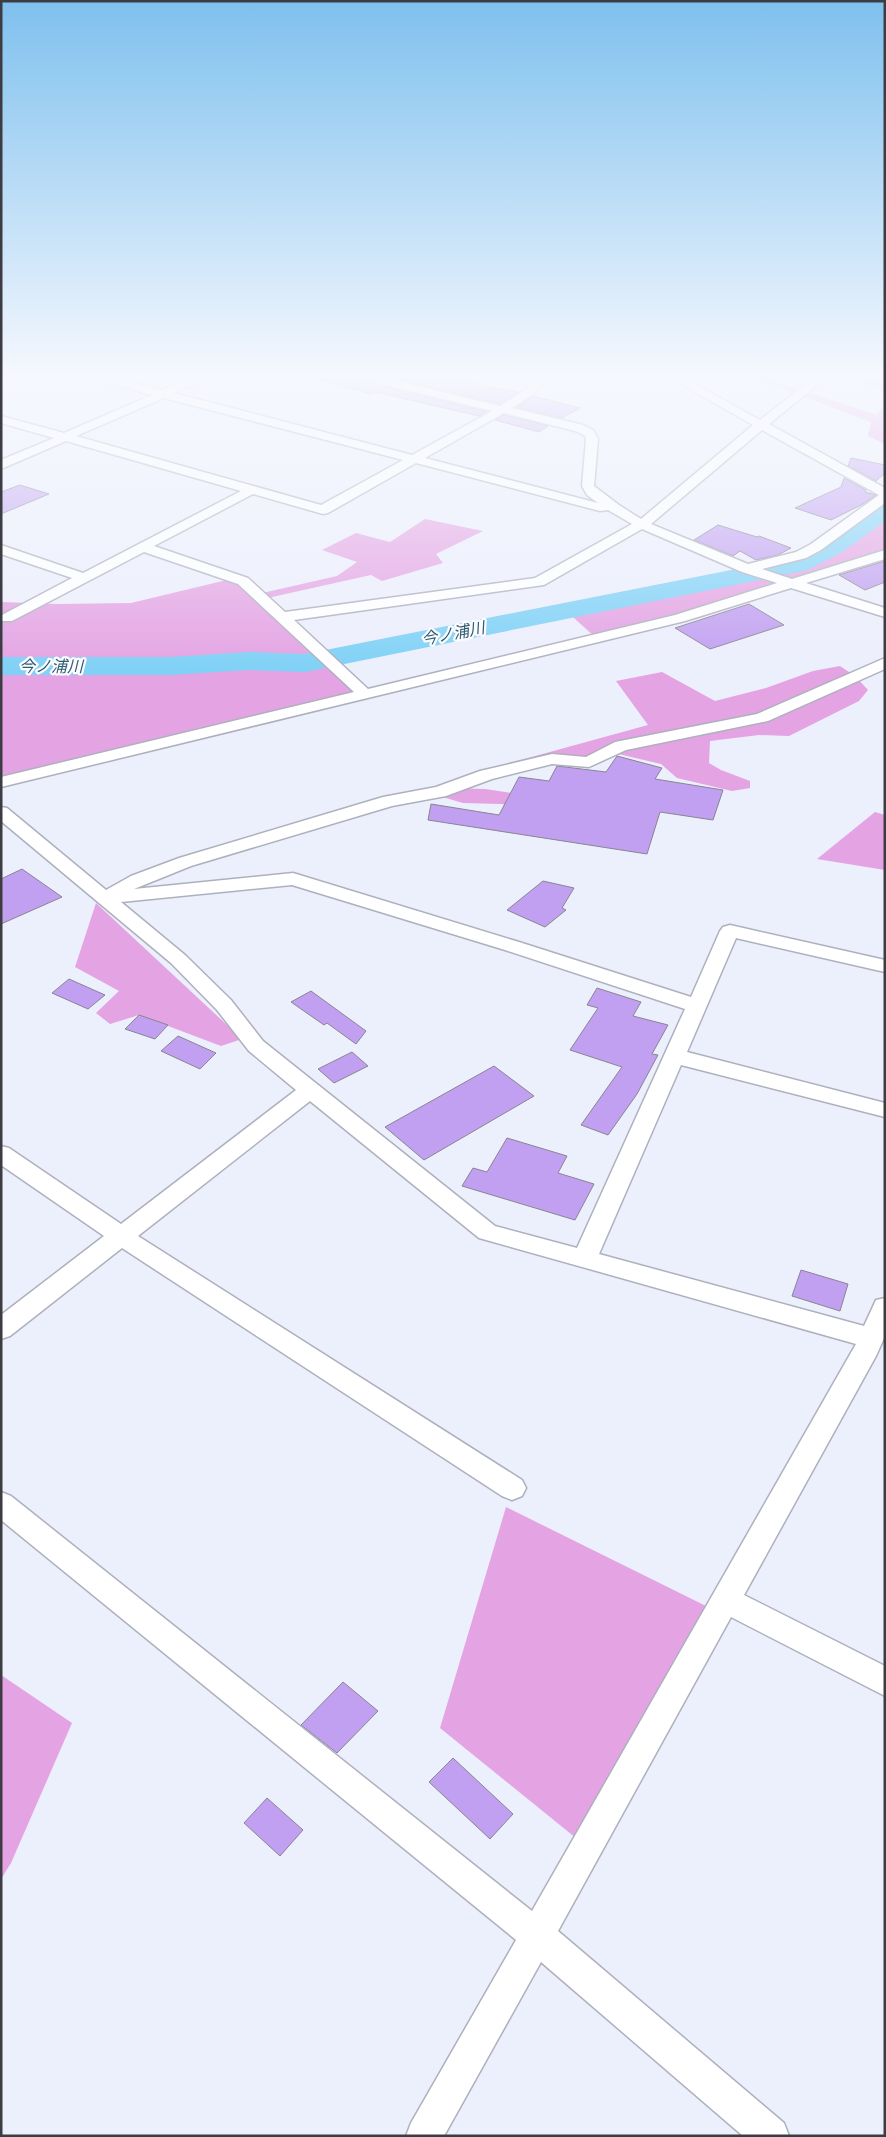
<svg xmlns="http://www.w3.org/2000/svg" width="886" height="2137" font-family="Helvetica,'Noto Sans JP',sans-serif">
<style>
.green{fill:#e4a3e3}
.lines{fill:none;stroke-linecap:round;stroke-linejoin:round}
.river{fill:#7fd1f6;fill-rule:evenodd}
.building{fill:#c1a0f1;stroke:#898590}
.minor-casing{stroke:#aeb0bd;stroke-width:3}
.minor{fill:#fff;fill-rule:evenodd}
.labels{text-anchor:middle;stroke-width:4.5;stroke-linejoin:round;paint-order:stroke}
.far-water-label{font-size:16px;font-style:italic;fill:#2d5b6f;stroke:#fcfcff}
</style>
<rect width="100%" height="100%" fill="#eceffc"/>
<!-- green -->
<g class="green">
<polygon points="869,374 885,374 885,392 863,383"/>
<polygon points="765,378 877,415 885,403 885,444 868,436 871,422 758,380"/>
<polygon points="885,497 885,553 830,571 596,638 563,608 658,589 802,554"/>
<polygon points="425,519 483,531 436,554 443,563 382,581 371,575 263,599 258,594 337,576 357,562 322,550 356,533 390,542"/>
<polygon points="235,578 364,693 1,782 1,602 58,604 131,603"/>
<polygon points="840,666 855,676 868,690 859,701 789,736 759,735 710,741 709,763 721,770 750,781 750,788 732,791 677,778 661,764 610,752 582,759 488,769 648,725 616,681 662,672 715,701 766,688 813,671"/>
<polygon points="451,788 485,789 598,806 574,816 501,804 463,803 432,794"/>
<polygon points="875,812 885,815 885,870 817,859"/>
<polygon points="96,903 242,1039 221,1046 139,1015 110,1024 96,1013 119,991 75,967"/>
<polygon points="506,1507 708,1607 587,1847 440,1728"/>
<polygon points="1,1675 72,1723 11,1863 1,1879"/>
</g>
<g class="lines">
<!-- river -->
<polygon class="river" points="885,502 885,521 842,552 808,570 305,672 249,670 170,675 1,675 1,657 170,657 249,652 305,654 792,558 824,541 876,504"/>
</g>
<!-- building -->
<g class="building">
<polygon points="320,374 346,374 350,378 487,412 479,416 375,392 371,394 319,380"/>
<polygon points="376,374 429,374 518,392 500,404"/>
<polygon points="533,396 580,408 562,418 517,407"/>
<polygon points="504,415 548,426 539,432 495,420"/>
<polygon points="851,458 885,465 885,473 876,481 848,466"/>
<polygon points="844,478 866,490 865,492 876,495 863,504 831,520 795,508 841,487"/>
<polygon points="20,485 49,494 1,514 1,492"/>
<polygon points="718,525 757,537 759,536 791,548 778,555 756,560 740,551 733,556 694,540"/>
<polygon points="885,561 885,582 865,590 839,575"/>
<polygon points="749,604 784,625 710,649 675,628"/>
<polygon points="617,756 662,768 655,779 723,790 713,820 660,812 647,854 428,820 431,804 499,815 519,777 549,781 557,766 606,772"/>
<polygon points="22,869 62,897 1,924 1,879"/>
<polygon points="543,881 574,888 562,908 566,910 545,927 507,910"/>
<polygon points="69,979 105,995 88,1009 52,993"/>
<polygon points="597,988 641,1002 633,1016 668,1025 652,1054 658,1055 637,1094 608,1135 581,1125 622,1067 570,1050 598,1008 587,1005"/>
<polygon points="311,991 366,1031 356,1044 327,1023 324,1025 291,1002"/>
<polygon points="139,1015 168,1025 155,1039 125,1029"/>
<polygon points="178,1036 216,1053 200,1069 161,1051"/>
<polygon points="352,1052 368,1066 334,1083 318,1069"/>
<polygon points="494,1066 534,1096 424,1160 385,1127"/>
<polygon points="507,1138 567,1156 558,1173 594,1184 575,1220 462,1186 473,1168 487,1172"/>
<polygon points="801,1270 848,1284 840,1311 792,1296"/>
<polygon points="343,1682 378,1711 337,1753 301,1725"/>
<polygon points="453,1758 513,1814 490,1839 429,1782"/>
<polygon points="267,1798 303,1830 280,1856 244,1823"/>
</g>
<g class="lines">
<!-- minor casing -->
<g class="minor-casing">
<g id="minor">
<path d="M80,374H99L162,390L200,374H215L174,393L412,455L492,411L350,376L348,374H368L500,406L525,390L537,374H549L533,394L512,408L583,425L593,430L598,439L594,486L619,505L641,519L753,425L663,374H677L760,420L818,374H831L769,424L885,488V503L821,550L806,558L762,569L792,579L885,550V559L806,583L885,608V617L791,588L685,621L1,787V777L354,692L238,584L144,552L12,621H2V615L72,578L1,554V545L83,573L241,491L66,441L1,469V460L54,438L1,423V416L64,433L152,395L82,376ZM164,398L403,460L321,505L76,436ZM504,413L575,431L584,435L586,439L582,486L587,495L598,503L425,458ZM762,430L879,495L811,544L796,552L748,564L651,524ZM416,463L600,511L608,510L632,524L535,578L285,612L248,578L154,546L253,494L323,514L328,513ZM642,529L742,572L777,583L675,615L368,689L294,620L544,585Z"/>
<path d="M885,658V669L768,721L626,750L589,767L552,764L492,779L446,796L392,806L191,866L134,889L293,873L519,942L691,997L720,931L723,927L730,925L885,960V972L736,938L687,1052L885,1103V1117L681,1065L599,1254L864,1326L876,1300L885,1298V1336L876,1356L744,1595L885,1666V1696L731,1617L558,1931L784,2123L789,2136H743L541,1962L444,2136H406L411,2123L516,1940L1,1520V1492L11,1496L532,1911L856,1344L479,1238L310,1101L138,1236L522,1480L526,1488L522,1496L512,1500L502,1496L122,1248L10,1336L1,1339V1315L104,1236L1,1165V1146L9,1148L121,1224L296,1090L249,1051L217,1010L171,963L1,821V807L7,808L106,890L131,876L179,858L383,797L436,787L480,771L552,754L586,757L615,742L757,714ZM292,885L505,950L685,1009L577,1248L495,1226L263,1041L231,1000L185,955L121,902Z"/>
</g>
</g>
<!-- minor -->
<use href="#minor" class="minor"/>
</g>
<!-- sky -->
<linearGradient id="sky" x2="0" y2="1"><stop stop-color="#7ec0ee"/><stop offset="0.56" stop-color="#f6f8fe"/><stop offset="1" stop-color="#f6f8fe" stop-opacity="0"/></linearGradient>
<rect width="886" height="673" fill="url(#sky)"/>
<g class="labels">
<!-- far-water labels -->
<g class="far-water-label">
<text transform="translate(453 633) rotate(-11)" y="6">今ノ浦川</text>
<text x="51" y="672">今ノ浦川</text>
</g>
</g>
<!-- border -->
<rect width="886" height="2137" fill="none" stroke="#3c3c42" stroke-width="5"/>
</svg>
